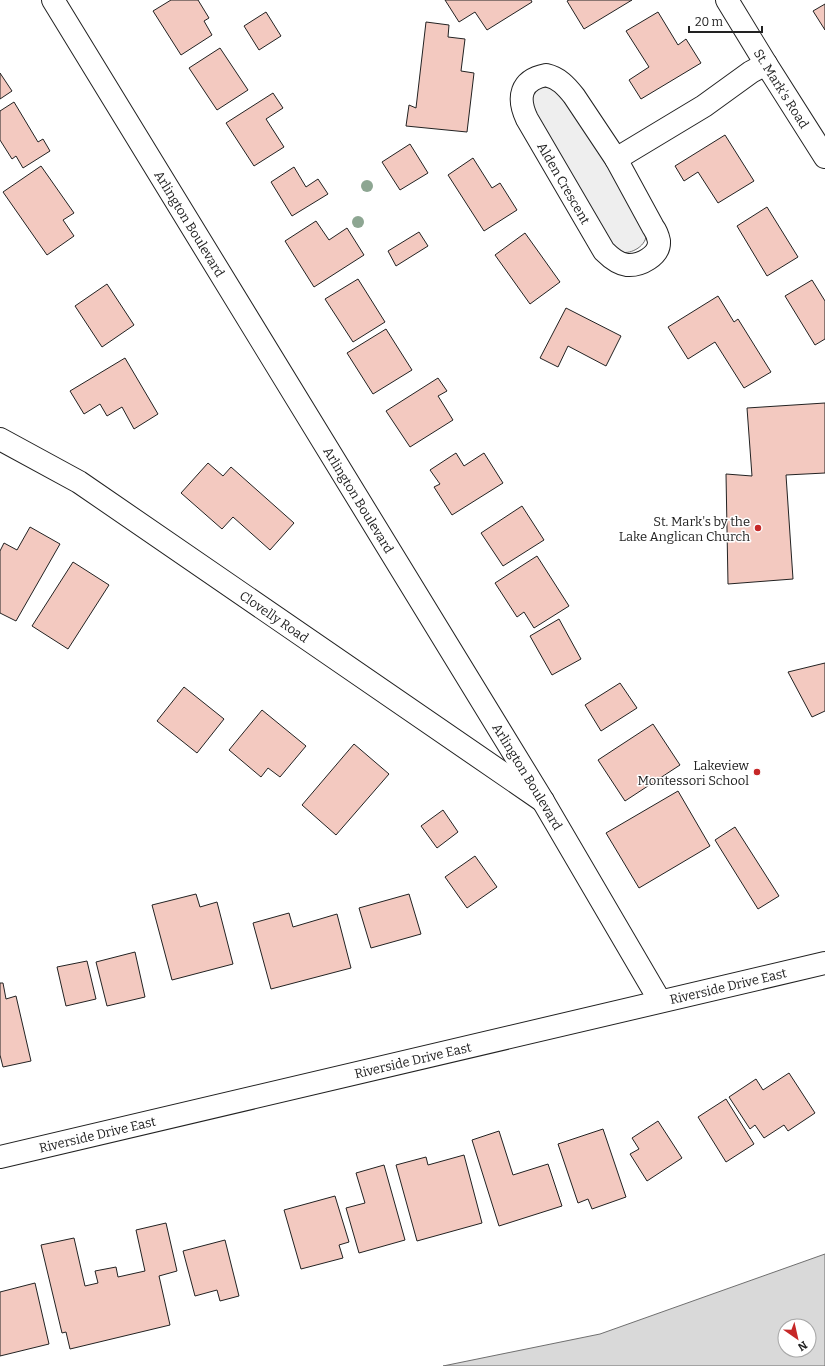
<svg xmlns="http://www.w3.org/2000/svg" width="825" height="1366" font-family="Bitter,serif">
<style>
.green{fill:#eee;stroke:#6f6f6f}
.water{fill:#d9d9d9;stroke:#6f6f6f;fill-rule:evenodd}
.building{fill:#f3c9c0;stroke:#222}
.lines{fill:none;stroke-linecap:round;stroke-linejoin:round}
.minor-casing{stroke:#222;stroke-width:24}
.tertiary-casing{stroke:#222;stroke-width:24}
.minor{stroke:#fff;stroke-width:22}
.tertiary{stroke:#fff;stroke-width:22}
.tree{fill:#8da692}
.poi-dot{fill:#c62828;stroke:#fff;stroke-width:1.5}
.labels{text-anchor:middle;stroke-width:3;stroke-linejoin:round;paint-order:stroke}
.street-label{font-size:13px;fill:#222;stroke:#fff}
.poi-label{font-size:13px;fill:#222;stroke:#fff;text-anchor:end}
</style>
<rect width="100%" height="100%" fill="#fff"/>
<!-- green -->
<path class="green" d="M550,87L559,93L569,104L642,223C643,226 646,230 646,233C648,245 631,255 621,252C617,251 613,247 610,245L531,108L532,94L540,88Z"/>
<!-- water -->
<path class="water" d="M825,1254V1366H443L600,1334ZM785,1326H809V1350H785Z"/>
<!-- building -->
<g class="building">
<polygon points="171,0 198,0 209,18 204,21 212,35 181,55 153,11"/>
<polygon points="445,0 531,0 532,2 487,30 475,12 459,22"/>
<polygon points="569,0 632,0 584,29 567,1"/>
<polygon points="825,4 825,30 813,11"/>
<polygon points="266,12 281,36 259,50 244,26"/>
<polygon points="658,12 678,45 686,39 701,63 641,99 629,80 649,67 626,31"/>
<polygon points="426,22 449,25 448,37 465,39 461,71 474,73 467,132 406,126 409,105 416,108"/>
<polygon points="220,48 248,90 217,110 189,68"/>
<polygon points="0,73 12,91 0,99"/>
<polygon points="273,93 283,108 266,119 284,147 254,166 226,123"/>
<polygon points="14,102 38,142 43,139 50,151 23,168 16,156 12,159 0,140 0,111"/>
<polygon points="725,135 754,181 718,203 698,172 684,181 675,166"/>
<polygon points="410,144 428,173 400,190 382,162"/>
<polygon points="473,158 492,188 500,183 517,210 484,231 448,175"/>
<polygon points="41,166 74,213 63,220 74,236 47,255 3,192"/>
<polygon points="294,167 306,187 318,179 328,194 292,216 271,182"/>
<polygon points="767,207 798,257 767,276 737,226"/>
<polygon points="316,221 329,240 347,228 364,255 314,287 285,241"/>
<polygon points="419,232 428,246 396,266 388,251"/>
<polygon points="525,233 560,282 530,304 495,255"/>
<polygon points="358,279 385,322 353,342 325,299"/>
<polygon points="812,280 825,301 825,339 815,345 785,296"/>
<polygon points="107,284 134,325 102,347 75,306"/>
<polygon points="718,296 734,322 738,319 771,372 744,388 715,342 688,359 668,327"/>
<polygon points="566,308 621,336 606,366 568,346 558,367 540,358"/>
<polygon points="386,329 412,370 373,394 347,353"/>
<polygon points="125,358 158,414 134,429 122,407 107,416 100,404 84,414 70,391"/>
<polygon points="438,378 447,391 438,396 453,420 410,447 386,411"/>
<polygon points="825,403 825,473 786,475 793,579 728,584 726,474 752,476 747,408"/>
<polygon points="456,453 464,466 484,453 503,483 452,515 434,487 440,484 430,470"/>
<polygon points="208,463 223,476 231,467 294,523 270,550 233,517 222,529 181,493"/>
<polygon points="522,506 544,540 503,566 481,533"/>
<polygon points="30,527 60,544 16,621 0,613 0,551 4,543 17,550"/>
<polygon points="537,556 569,606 534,628 524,612 517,617 495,583"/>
<polygon points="73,562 109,585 68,649 32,626"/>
<polygon points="559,619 581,659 552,675 530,636"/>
<polygon points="825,663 825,711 812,717 788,672"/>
<polygon points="620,683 637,708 601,731 585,705"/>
<polygon points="184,687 224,719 197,753 157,721"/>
<polygon points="262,710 306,746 280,777 268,768 261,777 229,750"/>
<polygon points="653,724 680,765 625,801 598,760"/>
<polygon points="354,744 389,774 336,835 302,805"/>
<polygon points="678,791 710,846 639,888 606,833"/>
<polygon points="443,810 458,832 437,848 421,826"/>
<polygon points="735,827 779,896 758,909 715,840"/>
<polygon points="475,856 497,887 467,908 445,877"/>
<polygon points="196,894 200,907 217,902 233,964 172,980 152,905"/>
<polygon points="409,894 421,934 371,948 359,908"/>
<polygon points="289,913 293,927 337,914 351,968 271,989 253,923"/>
<polygon points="135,952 145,997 107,1006 96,962"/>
<polygon points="87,961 96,999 66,1006 57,967"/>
<polygon points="0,983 3,983 6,999 16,996 31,1061 3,1067 0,1055"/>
<polygon points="789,1073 815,1113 788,1131 784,1125 764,1138 755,1125 750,1129 729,1097 756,1079 763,1090"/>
<polygon points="726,1099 754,1144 726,1162 698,1117"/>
<polygon points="658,1121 682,1158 647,1181 630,1154 639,1149 632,1138"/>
<polygon points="603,1129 626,1197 592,1209 588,1199 578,1203 558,1144"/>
<polygon points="499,1131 513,1175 548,1164 562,1206 499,1226 472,1140"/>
<polygon points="464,1155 482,1223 417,1241 396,1165 426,1157 428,1165"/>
<polygon points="384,1165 405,1240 359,1253 346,1208 365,1203 356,1173"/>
<polygon points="335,1196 349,1242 339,1245 343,1258 301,1269 284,1210"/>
<polygon points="166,1223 177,1271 159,1276 170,1325 70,1349 66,1332 62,1333 41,1245 74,1238 85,1286 98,1283 95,1271 116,1267 118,1277 145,1271 136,1230"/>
<polygon points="225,1240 239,1296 220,1301 217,1290 195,1296 183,1251"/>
<polygon points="35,1283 49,1344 0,1356 0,1292"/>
</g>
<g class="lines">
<!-- minor casing -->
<g class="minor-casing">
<g id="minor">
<path id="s1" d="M727,0L766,64L825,157"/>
<path d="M546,75C559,78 566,86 574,96L616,159L653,227C656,231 658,236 659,241C660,256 640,266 627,265C618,264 610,257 604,251L527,119C517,98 520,80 546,75Z"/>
<polyline points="616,159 704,106 751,72 766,64"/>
<path id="s2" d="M0,439L79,482L543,801"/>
</g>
</g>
<!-- tertiary casing -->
<g class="tertiary-casing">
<g id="tertiary">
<path id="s3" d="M53,0L543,801L660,1001"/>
<path id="s4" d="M0,1157L825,963"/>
</g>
</g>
<!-- minor -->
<use href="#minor" class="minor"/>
<!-- tertiary -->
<use href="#tertiary" class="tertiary"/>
</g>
<!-- trees -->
<g class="tree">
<circle cx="367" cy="186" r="6"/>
<circle cx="358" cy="222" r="6"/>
</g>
<!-- markers -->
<g class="poi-dot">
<circle cx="758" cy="528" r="4"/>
<circle cx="757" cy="772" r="4"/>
</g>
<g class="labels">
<!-- street labels -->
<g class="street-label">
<text dy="5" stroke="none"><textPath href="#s1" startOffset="104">St. Mark's Road</textPath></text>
<text transform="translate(564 183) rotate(60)" y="5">Alden Crescent</text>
<text dy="5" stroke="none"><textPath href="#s3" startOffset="262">Arlington Boulevard</textPath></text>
<text dy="5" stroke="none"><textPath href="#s3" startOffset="586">Arlington Boulevard</textPath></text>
<text dy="5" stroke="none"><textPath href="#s2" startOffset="327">Clovelly Road</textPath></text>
<text dy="5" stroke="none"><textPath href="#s3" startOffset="910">Arlington Boulevard</textPath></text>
<text dy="5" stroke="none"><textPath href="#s4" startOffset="748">Riverside Drive East</textPath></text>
<text dy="5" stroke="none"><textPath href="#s4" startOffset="424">Riverside Drive East</textPath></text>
<text dy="5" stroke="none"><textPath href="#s4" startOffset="100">Riverside Drive East</textPath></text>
</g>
<!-- poi labels -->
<g class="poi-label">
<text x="750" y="526">St. Mark's by the<tspan x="750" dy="15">Lake Anglican Church</tspan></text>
<text x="749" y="770">Lakeview<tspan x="749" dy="15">Montessori School</tspan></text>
</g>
</g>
<!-- north arrow -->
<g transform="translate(797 1338) rotate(146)"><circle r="19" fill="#ffffff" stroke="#a7a7a7"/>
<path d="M0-3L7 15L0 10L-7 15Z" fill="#c62828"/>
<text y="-6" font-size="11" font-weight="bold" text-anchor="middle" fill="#222222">N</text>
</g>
<!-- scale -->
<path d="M689 26v6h73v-6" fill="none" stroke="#222222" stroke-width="2"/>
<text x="695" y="26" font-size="12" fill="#222222" stroke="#ffffff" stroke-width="3" paint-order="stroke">20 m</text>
</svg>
